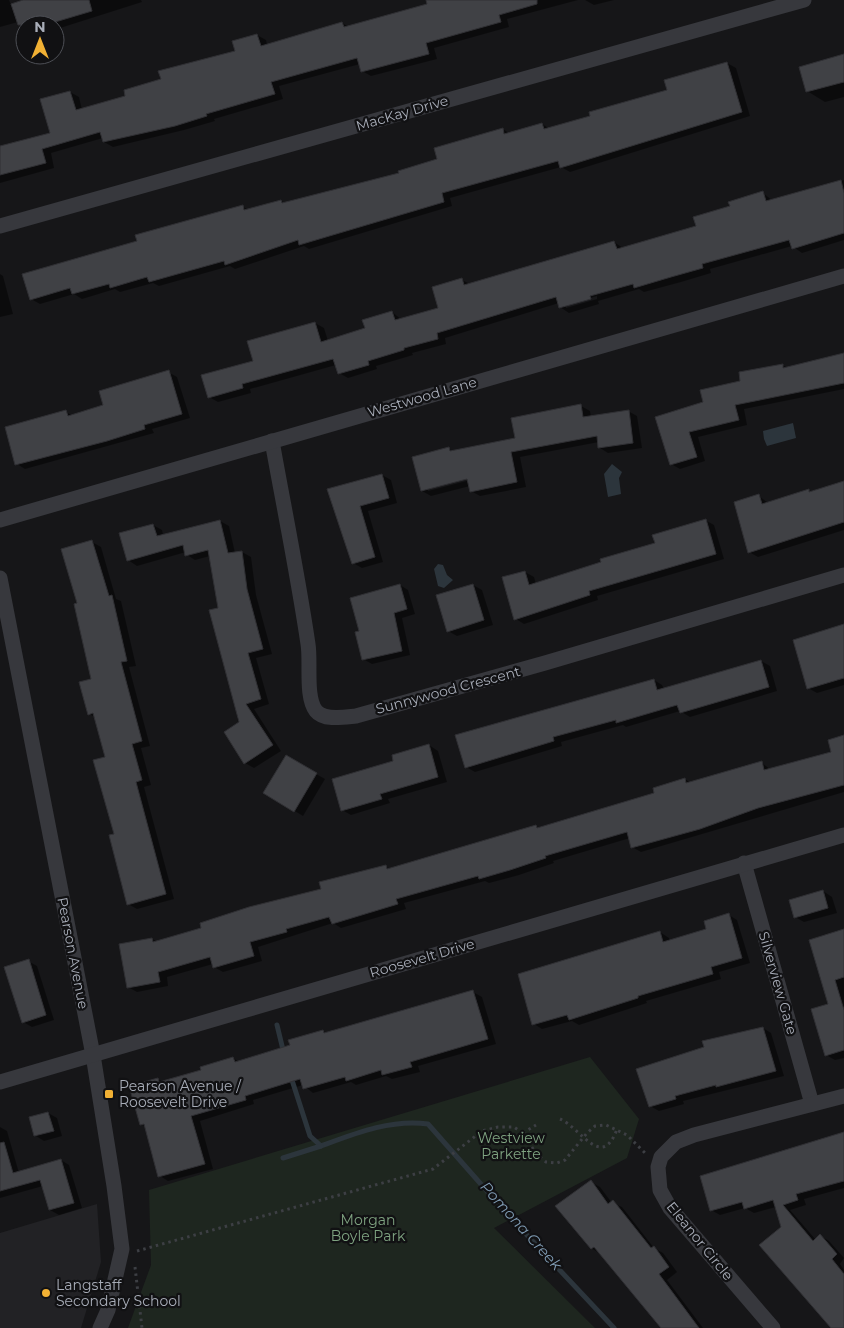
<svg xmlns="http://www.w3.org/2000/svg" width="844" height="1328" font-family="Montserrat,sans-serif">
<style>
.built{fill:#222225}
.green{fill:#1e261f}
.water{fill:#2c353c}
.shadow{fill:#0007;fill-rule:evenodd}
.lines{fill:none;stroke-linecap:round;stroke-linejoin:round}
.stream{stroke:#2c353c;stroke-width:5}
.building{fill:#404145;stroke:#303034}
.path{stroke:#3d3f44;stroke-width:3;stroke-dasharray:2.5 4;stroke-linecap:butt}
.minor{stroke:#37383d;stroke-width:15}
.poi-dot{fill:#f2b134;stroke:#111113;stroke-width:2}
.labels{text-anchor:middle;stroke-width:4.5;stroke-linejoin:round;paint-order:stroke}
.street-label{font-size:14px;fill:#a8adb8;stroke:#111113}
.poi-label{font-size:14px;fill:#a8adb8;stroke:#111113;text-anchor:start}
.park-label{font-size:14px;fill:#7fa381;stroke:#111113}
.water-label{font-size:15px;font-style:italic;fill:#7f9bb3;stroke:#111113}
</style>
<rect width="100%" height="100%" fill="#161618"/>
<!-- built -->
<polygon class="built" points="97,1204 101,1262 81,1328 0,1328 0,1233"/>
<!-- green -->
<polygon class="green" points="590,1057 639,1119 627,1158 494,1228 595,1328 128,1328 151,1265 149,1190"/>
<!-- water -->
<g class="water">
<polygon points="793,423 796,438 767,446 764,439 763,431"/>
<polygon points="612,464 622,472 619,478 621,494 608,497 604,474"/>
<polygon points="438,564 443,565 447,575 453,580 444,588 438,586 434,569"/>
</g>
<!-- shadow -->
<g class="shadow">
<polygon points="0,0 9,0 11,5 27,0 141,0 142,2 57,29 57,32 55,33 55,25 25,25 25,37 22,35 18,22 0,27"/>
<polygon points="433,0 578,0 507,19 509,27 434,48 437,59 371,76 362,71 360,64 279,86 283,99 214,119 215,121 184,130 113,147 104,142 103,138 51,153 54,168 0,183 0,147 52,134 70,92 79,97 82,110 127,97 162,80 237,52 257,35 266,40 267,45 342,23 349,27 429,5"/>
<polygon points="585,0 614,0 594,5"/>
<polygon points="844,55 844,97 825,102 807,91"/>
<polygon points="727,63 736,68 750,116 570,172 561,167 450,198 452,206 309,249 304,246 235,269 230,266 159,286 153,283 120,292 115,289 82,299 74,294 40,304 31,299 139,242 243,207 249,210 281,201 285,203 401,174 439,160 503,129 510,134 542,124 550,129 668,91"/>
<path d="M844,180V240L802,253L792,246L710,269L711,273L681,282L644,292L639,289L598,301L599,304L569,313L560,307L559,303L445,338L446,344L412,353L413,355L376,366L377,369L348,378L339,373L336,365L250,389L251,393L218,402L209,397L254,361L315,323L324,328L328,341L366,329L392,312L402,320L439,309L462,280L470,284L614,242L623,248L697,227L731,207L763,193L773,201ZM597,296V299L566,308V305Z"/>
<polygon points="0,274 3,276 13,314 0,317"/>
<polygon points="844,355 844,389 744,409 747,425 698,437 705,461 680,469 671,464 704,403 782,365 788,368"/>
<polygon points="168,372 177,377 190,418 152,429 154,433 25,469 17,464 66,412 73,416 105,406"/>
<path d="M581,406L590,411L591,417L628,411L637,416L642,448L608,453L600,448L599,442L520,457L526,487L480,496L471,491L470,486L431,496L422,491L449,449L454,451L516,439ZM473,476L474,479L428,491V488Z"/>
<polygon points="382,475 391,480 397,503 368,511 383,562 362,568 353,563 329,490"/>
<polygon points="844,482 844,530 758,557 749,552 759,496 768,503"/>
<polygon points="705,520 714,525 724,559 597,596 598,600 524,624 516,619 525,572 534,577 536,584 656,544"/>
<polygon points="220,521 229,526 235,553 242,552 251,557 256,595 272,654 256,658 269,704 254,709 281,751 254,768 245,763 210,556 195,560 187,555 186,552 137,566 128,560 153,525 162,530 163,535"/>
<polygon points="92,542 101,547 116,599 121,601 136,666 129,667 150,746 141,748 151,785 144,787 174,899 137,909 128,904 116,835 107,757 95,717 89,714 93,680 78,604"/>
<polygon points="400,585 408,590 415,614 402,618 410,655 372,664 363,659"/>
<polygon points="473,585 482,590 493,625 457,636 448,631"/>
<polygon points="844,626 844,685 817,693 808,688"/>
<polygon points="761,661 770,666 777,691 690,717 680,711 626,727 623,725 561,742 562,746 475,772 466,767 654,680 662,685 664,689"/>
<polygon points="844,736 844,792 641,852 632,847 630,838 553,861 554,863 519,875 489,883 485,881 404,903 406,909 341,928 333,923 258,947 262,961 223,972 214,967 213,964 167,977 168,986 137,992 128,987 152,939 158,942 323,890 386,867 391,869 656,794 685,779 691,783 762,763 771,770 833,752"/>
<polygon points="429,745 438,751 447,782 388,799 390,803 351,815 342,810 395,762"/>
<polygon points="286,757 325,779 303,816 265,793"/>
<polygon points="823,891 832,897 837,913 804,922 795,917"/>
<polygon points="729,915 737,920 750,963 719,972 721,979 646,1001 647,1003 579,1025 572,1021 542,1029 534,1024 660,932 669,938 670,941 708,930"/>
<polygon points="844,932 844,1058 835,1060 826,1055 830,1005"/>
<polygon points="28,961 37,966 54,1020 32,1027 23,1022"/>
<polygon points="473,992 482,997 496,1044 418,1066 420,1072 392,1079 386,1076 356,1085 351,1082 313,1093 303,1085 253,1100 254,1104 200,1121 213,1169 168,1181 160,1176 146,1127 141,1124 157,1079 163,1082 203,1071 233,1058 239,1062 292,1046 323,1031 328,1034"/>
<polygon points="763,1028 771,1033 784,1076 683,1101 684,1104 659,1111 650,1106"/>
<polygon points="48,1113 57,1118 62,1136 44,1141 36,1136"/>
<polygon points="0,1127 7,1131 19,1173 61,1160 69,1165 82,1208 59,1215 50,1210 43,1186 0,1198"/>
<polygon points="844,1134 844,1188 804,1199 806,1205 790,1210 816,1240 821,1236 829,1241 844,1258 840,1264 844,1270 844,1328 833,1328 782,1228 776,1207 754,1213 745,1208 720,1215 711,1210"/>
<polygon points="591,1182 600,1187 612,1203 622,1207 654,1248 663,1253 677,1272 667,1280 703,1328 662,1328 601,1254 591,1248 577,1230 572,1227 557,1206"/>
</g>
<g class="lines">
<!-- stream -->
<g class="stream">
<polyline points="277,1025 284,1054"/>
<path d="M291,1077L310,1136L321,1146C356,1133 391,1119 428,1124L509,1216L614,1328"/>
<polyline points="283,1158 321,1146"/>
</g>
</g>
<!-- building -->
<g class="building">
<polygon points="23,0 89,0 92,11 45,25 18,25 11,4"/>
<polygon points="426,0 537,0 537,4 499,15 501,22 426,43 429,54 361,72 357,58 271,82 275,94 206,114 207,116 175,126 103,142 100,132 42,149 46,163 0,175 0,146 50,133 40,99 70,91 76,110 125,96 124,90 161,79 158,71 235,51 232,41 257,34 261,46 342,22 344,27 427,4"/>
<polygon points="844,54 844,82 806,92 799,67"/>
<polygon points="727,62 742,112 560,168 558,161 442,193 444,202 299,245 298,240 225,265 224,261 149,282 147,277 110,288 109,284 72,294 70,288 30,300 22,274 137,241 135,235 243,205 244,210 281,200 282,203 399,173 398,171 437,159 434,148 503,128 504,134 542,123 544,129 590,116 589,112 667,90 664,80"/>
<polygon points="841,180 844,193 844,233 792,249 789,240 702,264 703,268 671,277 634,288 633,284 590,296 591,299 559,308 556,297 437,333 438,339 404,348 404,350 368,361 369,365 338,374 333,359 242,384 243,388 208,398 201,375 253,361 247,341 315,322 321,342 365,328 362,320 392,311 395,320 438,308 432,287 462,278 464,285 614,241 617,249 696,226 693,217 730,206 728,202 763,191 766,201"/>
<polygon points="844,353 844,383 735,405 739,420 689,432 697,457 670,465 655,417 703,402 700,390 740,381 739,372 783,364 783,368"/>
<polygon points="169,370 182,414 144,425 145,429 107,441 15,465 5,427 66,410 68,416 103,405 99,391"/>
<polygon points="581,404 583,417 629,410 633,443 598,448 597,436 511,452 517,482 470,492 467,479 421,491 412,457 449,447 450,451 515,438 511,418"/>
<polygon points="382,474 389,498 360,506 375,557 352,564 327,489"/>
<polygon points="844,481 844,522 748,553 734,502 759,494 762,504 809,489 809,492"/>
<polygon points="706,519 716,554 589,591 590,595 514,620 502,577 525,571 529,585 601,562 600,559 655,543 652,535"/>
<polygon points="220,520 228,553 242,551 247,589 263,649 248,653 261,699 246,704 273,745 244,764 224,732 239,722 209,610 218,608 208,550 185,556 183,545 127,561 119,533 153,524 157,536"/>
<polygon points="92,540 109,596 112,595 127,661 121,662 142,741 132,744 142,780 136,782 166,894 127,905 109,835 114,834 93,760 105,757 93,713 88,715 79,682 91,679 74,604 77,603 61,549"/>
<polygon points="400,584 407,609 394,613 402,651 362,660 355,632 359,631 350,598"/>
<polygon points="473,584 484,620 447,632 436,595"/>
<polygon points="844,624 844,678 807,689 793,640"/>
<polygon points="761,660 769,687 680,713 677,705 616,723 616,720 553,737 554,741 465,768 455,735 654,679 657,690"/>
<polygon points="844,735 844,785 758,808 700,829 631,848 627,832 545,856 546,858 510,870 479,879 478,876 396,899 398,904 332,924 329,917 286,929 287,932 250,942 254,956 213,968 210,957 158,972 160,982 127,988 119,944 152,938 153,942 201,928 200,923 249,907 321,889 319,882 386,865 387,869 536,825 537,828 654,793 653,788 685,778 686,783 762,761 764,770 831,752 828,740"/>
<polygon points="429,744 438,777 380,794 382,799 341,811 332,779 393,761 392,755"/>
<polygon points="286,755 317,773 294,812 263,793"/>
<polygon points="823,890 828,908 794,918 789,900"/>
<polygon points="729,913 742,958 711,967 713,974 638,996 638,998 569,1020 567,1015 532,1025 518,974 660,931 663,942 706,929 704,921"/>
<polygon points="844,929 844,977 835,980 844,1010 844,1050 825,1056 811,1009 828,1004 809,940"/>
<polygon points="29,959 46,1015 22,1023 4,967"/>
<polygon points="473,990 488,1039 410,1062 412,1067 382,1075 381,1070 346,1081 345,1077 303,1089 300,1079 245,1096 246,1100 191,1116 205,1164 158,1177 144,1124 140,1125 129,1086 158,1078 159,1082 201,1070 200,1067 233,1057 235,1062 290,1045 288,1040 323,1030 324,1033"/>
<polygon points="763,1027 776,1071 716,1087 716,1085 675,1096 676,1099 649,1107 636,1069 704,1047 702,1041"/>
<polygon points="48,1112 54,1131 34,1136 29,1117"/>
<polygon points="844,1132 844,1181 796,1194 798,1200 783,1205 813,1241 820,1234 837,1254 832,1259 844,1274 844,1328 831,1328 759,1245 781,1227 773,1200 744,1209 742,1202 710,1211 700,1176"/>
<polygon points="4,1142 13,1173 61,1159 74,1203 49,1210 40,1180 0,1191 0,1143"/>
<polygon points="591,1180 608,1204 613,1200 651,1248 654,1246 669,1267 659,1274 699,1328 661,1328 594,1247 591,1249 555,1206"/>
</g>
<g class="lines">
<!-- path -->
<g class="path">
<path d="M560,1119C581,1128 602,1171 617,1129"/>
<polyline points="523,1133 536,1125"/>
<polyline points="137,1251 433,1169 482,1131 498,1127 514,1127 524,1134 536,1154 546,1162 557,1163 565,1160 587,1133 595,1126 606,1125 627,1135 646,1154"/>
<polyline points="135,1267 142,1328"/>
</g>
<!-- minor -->
<g class="minor">
<polyline points="0,226 804,0"/>
<path d="M272,441C284,508 298,576 308,644C311,662 305,697 316,711C324,721 345,717 356,716L545,663L844,575"/>
<polyline points="0,520 844,276"/>
<polyline points="0,578 93,1055 114,1186 122,1249 108,1310 100,1328"/>
<polyline points="744,863 812,1104"/>
<polyline points="0,1082 844,835"/>
<polyline points="773,1328 670,1208 660,1190 658,1167 661,1157 676,1142 694,1135 844,1096"/>
</g>
</g>
<!-- markers -->
<g class="poi-dot">
<rect x="104" y="1089" width="10" height="10" rx="2.5"/>
<circle cx="46" cy="1293" r="5"/>
</g>
<g class="labels">
<!-- street labels -->
<g class="street-label">
<text transform="translate(402 113) rotate(-16)" y="5">MacKay Drive</text>
<text transform="translate(422 397) rotate(-16)" y="5">Westwood Lane</text>
<text transform="translate(448 690) rotate(-15)" y="5">Sunnywood Crescent</text>
<text transform="translate(73 953) rotate(79)" y="5">Pearson Avenue</text>
<text transform="translate(422 958) rotate(-16)" y="5">Roosevelt Drive</text>
<text transform="translate(778 983) rotate(74)" y="5">Silverview Gate</text>
<text transform="translate(700 1241) rotate(51)" y="5">Eleanor Circle</text>
</g>
<!-- poi labels -->
<g class="poi-label">
<text x="119" y="1091">Pearson Avenue /<tspan x="119" dy="16">Roosevelt Drive</tspan></text>
<text x="56" y="1290">Langstaff<tspan x="56" dy="16">Secondary School</tspan></text>
</g>
<!-- park labels -->
<g class="park-label">
<text x="511" y="1143">Westview<tspan x="511" dy="16">Parkette</tspan></text>
<text x="368" y="1225">Morgan<tspan x="368" dy="16">Boyle Park</tspan></text>
</g>
<!-- water labels -->
<g class="water-label">
<text transform="translate(521 1226) rotate(48)" y="5">Pomona Creek</text>
</g>
</g>
<!-- north arrow -->
<g transform="translate(40 40)"><circle r="24" fill="#111113" stroke="#4d4f55"/>
<path d="M0-4L9 19L0 12L-9 19Z" fill="#f2b134"/>
<text y="-8" font-size="14" font-weight="bold" text-anchor="middle" fill="#a8adb8">N</text>
</g>
</svg>
